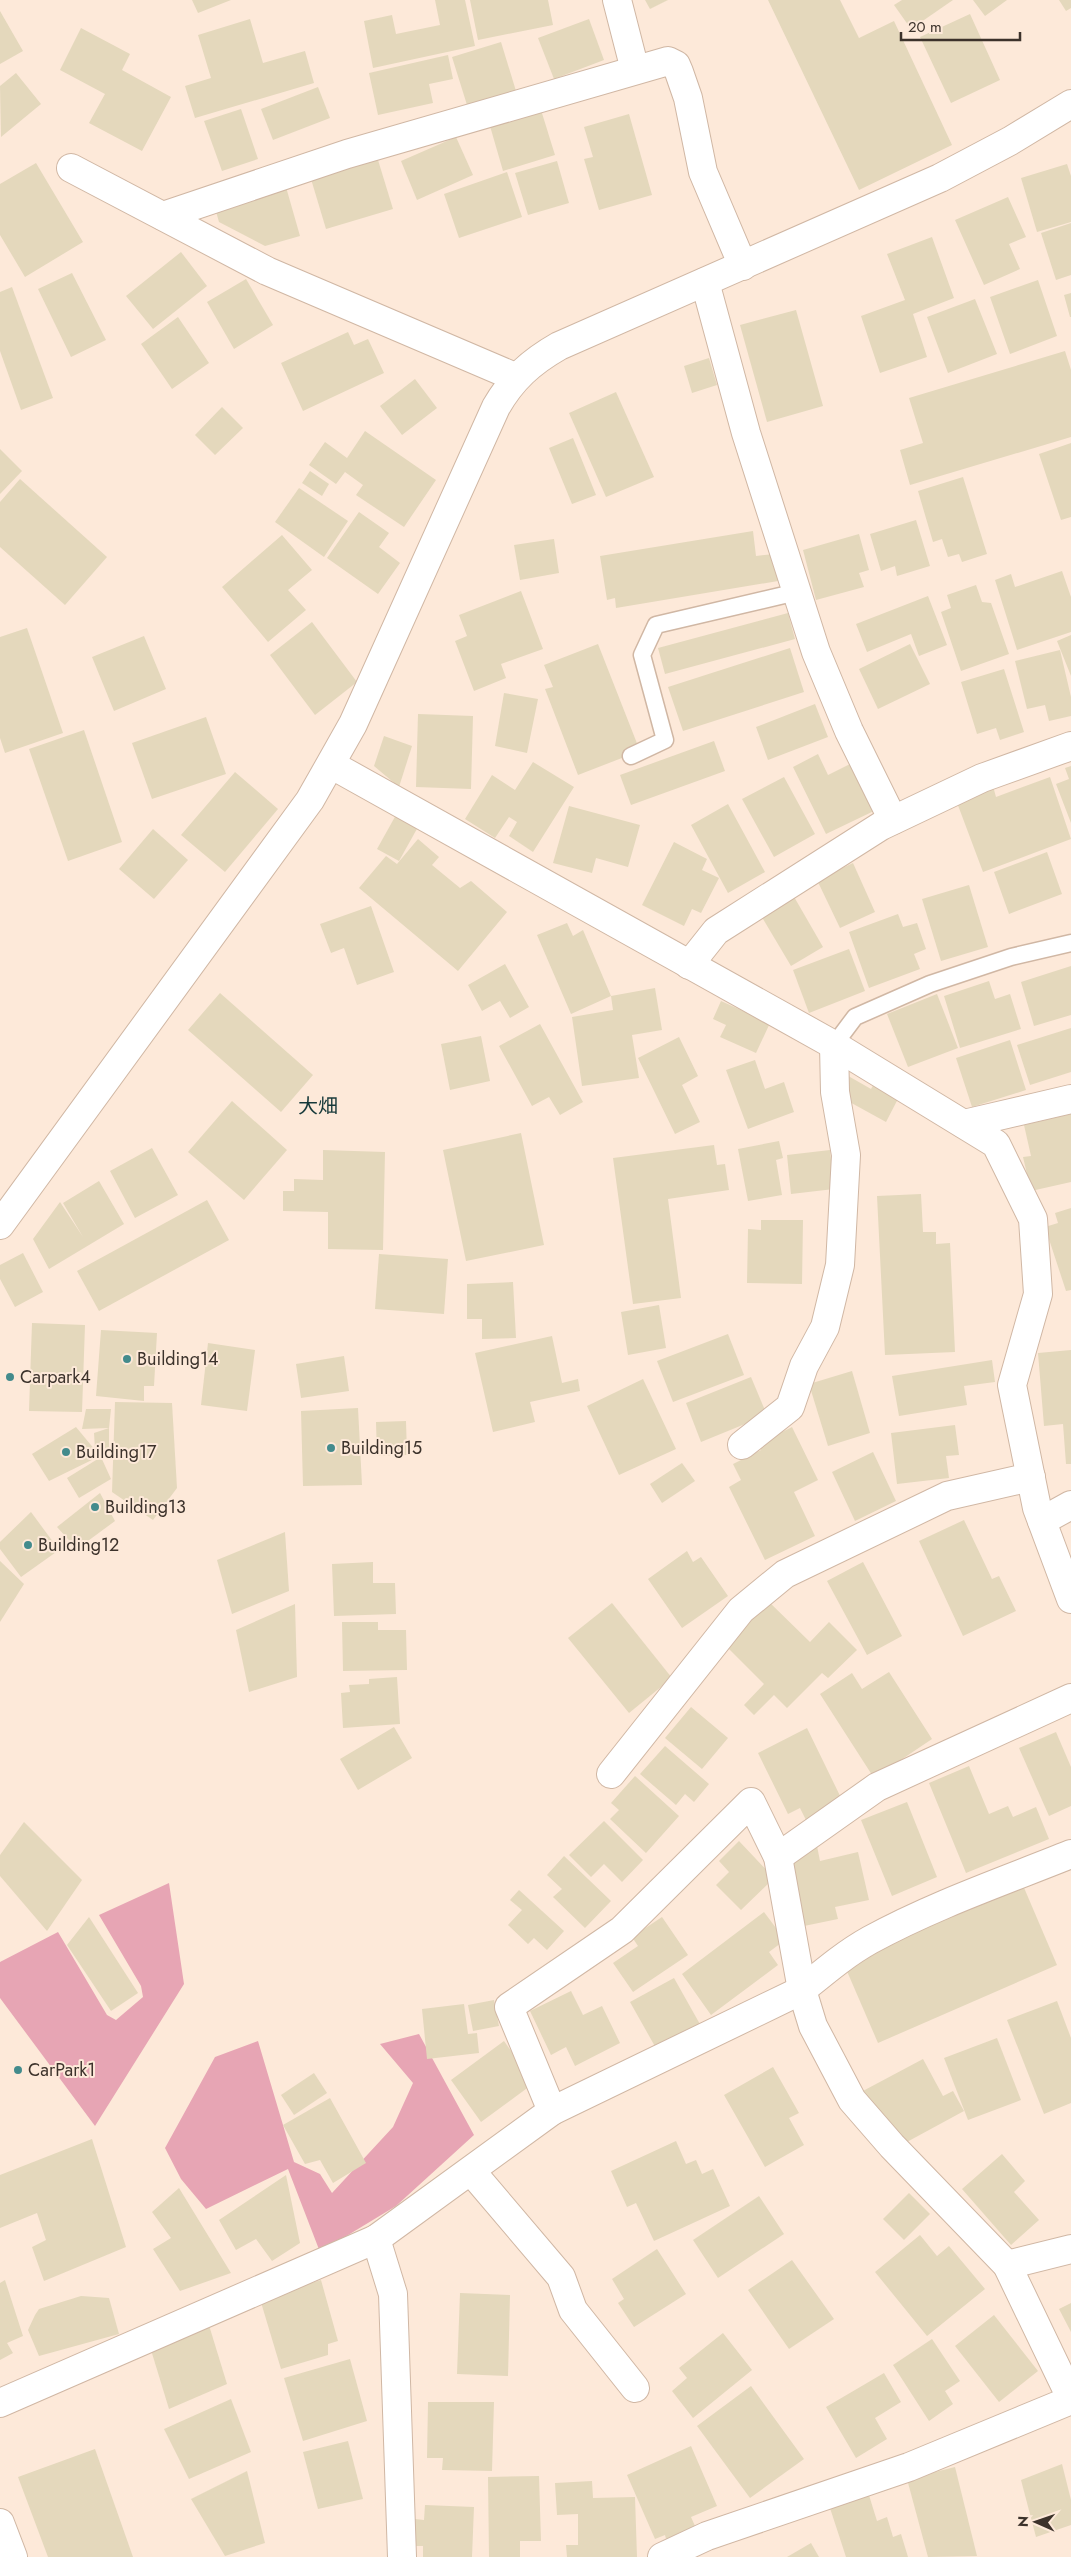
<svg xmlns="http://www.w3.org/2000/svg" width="1071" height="2557" font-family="Jost,'Noto Sans JP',sans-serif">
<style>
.green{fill:#e7a5b4}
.building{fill:#e4d8bc}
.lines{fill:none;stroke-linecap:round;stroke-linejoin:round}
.lane-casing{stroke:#d0b7a4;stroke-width:19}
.street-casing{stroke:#d0b7a4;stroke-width:30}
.secondary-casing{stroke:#d0b7a4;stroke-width:30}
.lane{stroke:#fff;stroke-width:16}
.street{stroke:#fff;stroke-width:28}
.secondary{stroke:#fff;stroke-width:28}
.poi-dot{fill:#438b8c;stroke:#fde9d9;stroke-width:2}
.labels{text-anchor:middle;stroke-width:4;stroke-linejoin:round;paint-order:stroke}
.poi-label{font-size:18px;fill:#3c322b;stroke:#fde9d9;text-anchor:start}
.quarter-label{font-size:20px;fill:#153839;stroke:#fde9d9}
</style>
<rect width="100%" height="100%" fill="#fde9d9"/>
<!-- green -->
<g class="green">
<polygon points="169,1883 184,1984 95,2126 0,1998 0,1962 58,1932 107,2015 116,2020 143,1997 141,1986 99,1915"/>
<polygon points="419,2034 474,2135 396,2206 320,2252 288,2169 206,2209 181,2179 165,2148 215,2057 258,2041 294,2162 320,2174 332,2193 393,2127 413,2083 380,2044"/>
</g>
<!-- building -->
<g class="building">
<polygon points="192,0 231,0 198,13"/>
<polygon points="435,0 465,0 475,46 373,68 364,21 392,15 396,34 440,25"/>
<polygon points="470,0 548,0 553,25 478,40"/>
<polygon points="645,0 668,0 650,9"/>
<polygon points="768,0 840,0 859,38 894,21 952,145 859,190"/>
<polygon points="902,0 953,0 911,29 894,5"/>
<polygon points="973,0 1007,0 985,16"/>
<polygon points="1059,0 1071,0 1071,8 1066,11"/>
<polygon points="0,11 23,51 0,64"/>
<polygon points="970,14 1000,80 951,103 920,37"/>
<polygon points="250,19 263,63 305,51 314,83 195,118 185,86 211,78 198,35"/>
<polygon points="589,19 604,60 554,79 538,38"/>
<polygon points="81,28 130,54 122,70 171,97 142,151 89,123 105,94 60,70"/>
<polygon points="501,42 516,91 467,105 452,57"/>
<polygon points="448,55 453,79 429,84 433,103 378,115 369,73"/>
<polygon points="16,73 41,104 1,137 0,86"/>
<polygon points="318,87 330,118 273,140 261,109"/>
<polygon points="241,109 258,159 222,171 204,121"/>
<polygon points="541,110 555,155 503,171 490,126"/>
<polygon points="629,114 652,195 599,210 584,159 593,157 584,127"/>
<polygon points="456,137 473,175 417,200 401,161"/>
<polygon points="378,160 393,209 326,229 311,179"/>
<polygon points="557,161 569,203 528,215 515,173"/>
<polygon points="36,163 83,242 25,277 0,235 0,184"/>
<polygon points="1067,164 1071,176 1071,222 1037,232 1021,178"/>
<polygon points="507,172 522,217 459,238 444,194"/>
<polygon points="286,187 300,236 265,246 219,222 215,208"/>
<polygon points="1008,197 1026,237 1009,244 1020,269 984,285 955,220"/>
<polygon points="1071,223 1071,275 1056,280 1041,233"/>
<polygon points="932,237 954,298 913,314 927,357 880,373 861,316 905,300 887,254"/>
<polygon points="181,252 207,286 153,329 126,296"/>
<polygon points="72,273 106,340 71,357 38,289"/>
<polygon points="246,279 273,325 234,349 207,302"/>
<polygon points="1038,280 1057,336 1010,354 990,297"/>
<polygon points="12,287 53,398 21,410 0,351 0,292"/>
<polygon points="1071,293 1071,317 1070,317 1064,295"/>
<polygon points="975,299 997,354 948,373 927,317"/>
<polygon points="796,310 823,406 767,422 740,325"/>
<polygon points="178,317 209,363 172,389 141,344"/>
<polygon points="348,332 354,345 368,339 384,373 303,411 281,363"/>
<polygon points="1065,351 1071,370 1071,437 910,485 900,450 923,443 909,398"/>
<polygon points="709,358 717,385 692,393 684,366"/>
<polygon points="415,379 437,408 402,435 380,406"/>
<polygon points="616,392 654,477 606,497 569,413"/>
<polygon points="222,407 243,428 215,455 195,435"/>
<polygon points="365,431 436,480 404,527 356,495 363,485 345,472 336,484 309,465 325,442 347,458"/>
<polygon points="573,438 596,495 572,504 549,448"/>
<polygon points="1071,443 1071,517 1061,520 1039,454"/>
<polygon points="0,449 22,471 0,494"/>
<polygon points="310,471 329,484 322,496 302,483"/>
<polygon points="963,477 987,554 962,562 959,554 948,557 942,539 933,542 918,491"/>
<polygon points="20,479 107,557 65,605 0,547 0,502"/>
<polygon points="299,488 348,521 324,557 275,522"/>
<polygon points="359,512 389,533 379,547 400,563 378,594 327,558"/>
<polygon points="916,520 930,566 897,576 895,566 881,571 870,534"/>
<polygon points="753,531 756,556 774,554 778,581 616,608 615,598 607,600 600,556"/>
<polygon points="859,534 869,570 859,573 864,587 816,600 803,550"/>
<polygon points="282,535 312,570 288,590 306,610 268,642 222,587"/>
<polygon points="554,539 559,573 520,580 514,545"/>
<polygon points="1062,571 1071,597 1071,632 1017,650 995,580 1011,574 1015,587"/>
<polygon points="976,585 982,602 991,603 1009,654 961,671 941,612 951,608 947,595"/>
<polygon points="521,591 543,649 501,664 506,678 474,691 455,641 467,636 459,615"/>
<polygon points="928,596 947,645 919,656 911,634 867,652 856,624"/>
<polygon points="788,613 795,639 665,674 658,648"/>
<polygon points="312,622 357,682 315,715 270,655"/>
<polygon points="27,628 63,733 5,753 0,738 0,637"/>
<polygon points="1071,635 1071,676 1057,641"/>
<polygon points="144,636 166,689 114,711 92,657"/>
<polygon points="598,644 640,751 578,775 545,689 553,687 544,665"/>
<polygon points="910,644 930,684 878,709 859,669"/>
<polygon points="790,648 804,692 683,731 668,687"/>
<polygon points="1060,650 1071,697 1071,716 1049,721 1045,705 1027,709 1015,661"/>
<polygon points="1004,669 1024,732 1000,740 996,728 977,734 961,682"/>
<polygon points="504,693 538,699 527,753 495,746"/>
<polygon points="815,704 828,737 768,760 756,727"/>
<polygon points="418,714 473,716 471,789 416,787"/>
<polygon points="206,717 226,774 152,799 132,743"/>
<polygon points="84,730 122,842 68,861 29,749"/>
<polygon points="384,736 412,746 399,787 374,766"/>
<polygon points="714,741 725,771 631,805 620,775"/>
<polygon points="818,754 828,775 852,763 876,810 826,834 793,767"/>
<polygon points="533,762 574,787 533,852 509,836 517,822 509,817 495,838 465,819 492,775 515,790"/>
<polygon points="1071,766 1071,823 1056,784 1069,779 1065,768"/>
<polygon points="235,772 278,809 225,872 181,835"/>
<polygon points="784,777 815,834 774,857 742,799"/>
<polygon points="1050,777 1071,839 983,872 956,800 993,786 996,797"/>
<polygon points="728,804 765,872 728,893 691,825"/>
<polygon points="569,806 640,825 628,867 596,858 592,873 553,863"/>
<polygon points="396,815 418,827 399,861 377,849"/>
<polygon points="153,829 188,860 154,899 119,869"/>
<polygon points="418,839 439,857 432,865 460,888 471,881 507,912 458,971 359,888 386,856 397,864"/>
<polygon points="674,842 707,859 702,870 719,878 701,913 692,909 684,926 642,905"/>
<polygon points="1047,852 1062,894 1009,914 994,872"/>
<polygon points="853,863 875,912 840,928 817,880"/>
<polygon points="969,885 988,947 941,961 922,899"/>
<polygon points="793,895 823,947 791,966 760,914"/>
<polygon points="371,906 394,972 357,985 344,948 331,953 320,924"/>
<polygon points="898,914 903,927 917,923 926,949 914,954 920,969 869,988 849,932"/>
<polygon points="567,923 573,936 583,930 611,996 571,1014 537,935"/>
<polygon points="849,949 865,991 809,1013 793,970"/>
<polygon points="505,964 529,1007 510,1018 500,1001 482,1011 468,985"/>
<polygon points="1071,966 1071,1015 1034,1026 1021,982"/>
<polygon points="989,981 995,999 1010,994 1021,1029 960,1048 944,996"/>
<polygon points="655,988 662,1030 632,1035 639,1078 582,1086 572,1017 613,1010 611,996"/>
<polygon points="220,993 313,1075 281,1112 188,1030"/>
<polygon points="937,994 958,1048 908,1067 887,1014"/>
<polygon points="721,1001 770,1023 756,1053 720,1037 726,1025 713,1019"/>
<polygon points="540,1024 583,1102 560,1115 549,1097 532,1106 499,1046"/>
<polygon points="1071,1028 1071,1072 1030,1085 1017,1045"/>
<polygon points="481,1036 490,1081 450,1090 441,1044"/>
<polygon points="679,1037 698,1076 682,1085 700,1122 675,1134 638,1058"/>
<polygon points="1010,1040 1026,1090 972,1107 956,1058"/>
<polygon points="755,1060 765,1089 784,1082 794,1112 748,1129 726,1070"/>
<polygon points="843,1073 871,1089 875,1082 900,1095 886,1122 846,1100"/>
<polygon points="232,1101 287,1150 244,1200 188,1152"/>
<polygon points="1071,1114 1071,1182 1031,1191 1023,1157 1031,1156 1024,1125"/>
<polygon points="521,1133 544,1245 466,1261 443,1150"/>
<polygon points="779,1141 783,1158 776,1160 782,1195 748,1201 738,1149"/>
<polygon points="714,1145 717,1165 725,1164 729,1190 668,1199 681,1298 633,1304 613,1158"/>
<polygon points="152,1148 178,1195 135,1218 110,1171"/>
<polygon points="323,1150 385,1152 383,1250 328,1249 328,1212 283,1211 283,1191 294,1191 294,1179 323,1180"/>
<polygon points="830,1150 834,1189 791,1194 787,1155"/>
<polygon points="99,1181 124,1224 49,1269 33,1239 60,1202 83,1237 63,1203"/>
<polygon points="921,1194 923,1232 936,1232 936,1244 950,1243 955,1352 885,1355 877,1196"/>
<polygon points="207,1200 229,1240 99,1311 77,1271"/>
<polygon points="1071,1208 1071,1290 1066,1291 1045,1227 1058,1223 1055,1213"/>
<polygon points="761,1220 803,1220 802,1284 747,1283 748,1229 761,1230"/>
<polygon points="23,1253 43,1292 15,1307 0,1279 0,1265"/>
<polygon points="379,1254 448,1259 444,1314 375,1309"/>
<polygon points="513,1282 516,1338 482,1339 482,1319 467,1319 467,1284"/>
<polygon points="659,1305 666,1348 628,1355 621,1312"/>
<polygon points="32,1323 85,1325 82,1412 29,1411"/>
<polygon points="101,1330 157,1333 154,1386 144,1386 144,1401 96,1396"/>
<polygon points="728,1334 744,1375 673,1402 657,1361"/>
<polygon points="552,1336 562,1383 578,1379 580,1391 530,1402 535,1422 493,1432 475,1353"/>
<polygon points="208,1343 255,1350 247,1411 201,1405"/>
<polygon points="1071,1350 1071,1464 1066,1464 1063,1424 1044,1426 1038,1353"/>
<polygon points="344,1356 349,1391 301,1398 296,1364"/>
<polygon points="992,1360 995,1382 964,1386 967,1405 899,1416 892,1376"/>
<polygon points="852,1371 870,1433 828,1446 809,1384"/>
<polygon points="751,1377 767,1415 701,1442 686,1403"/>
<polygon points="643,1379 676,1449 619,1475 587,1406"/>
<polygon points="115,1402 172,1403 177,1488 153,1520 112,1492"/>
<polygon points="358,1408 362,1485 303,1486 301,1411"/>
<polygon points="86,1409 111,1409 109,1428 82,1429"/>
<polygon points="406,1421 407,1455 377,1456 376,1422"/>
<polygon points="955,1425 959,1455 946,1456 949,1478 897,1484 891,1433"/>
<polygon points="76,1427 100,1456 49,1481 32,1454"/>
<polygon points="792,1427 818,1480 794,1492 815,1536 765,1560 729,1487 741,1480 733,1464 761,1450 758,1444"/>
<polygon points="109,1428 109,1450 95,1449 94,1433"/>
<polygon points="873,1452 896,1501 855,1521 832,1472"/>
<polygon points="101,1457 111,1479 79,1498 67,1478"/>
<polygon points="682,1463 695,1481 662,1503 650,1484"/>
<polygon points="100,1493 115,1521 77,1549 57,1527"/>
<polygon points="31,1512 59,1550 21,1577 0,1549 0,1542"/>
<polygon points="964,1520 992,1579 999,1576 1016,1611 963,1636 919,1541"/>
<polygon points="285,1532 289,1591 232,1614 217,1560"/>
<polygon points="687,1551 693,1562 701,1557 728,1596 682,1628 648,1579"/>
<polygon points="0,1561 24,1584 0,1622"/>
<polygon points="373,1562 373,1583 395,1583 396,1614 334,1616 332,1564"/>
<polygon points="863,1562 902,1636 867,1655 827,1581"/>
<polygon points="765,1598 810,1642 829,1622 857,1650 828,1678 822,1673 787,1708 774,1695 754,1715 744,1705 764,1684 722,1642"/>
<polygon points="612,1603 672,1678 629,1713 568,1638"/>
<polygon points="295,1604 297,1677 249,1692 236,1630"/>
<polygon points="342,1622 378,1622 378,1630 406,1630 407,1670 343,1671"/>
<polygon points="889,1672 932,1739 874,1778 820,1694 852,1673 862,1689"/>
<polygon points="397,1677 400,1724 343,1728 341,1693 350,1692 349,1685 369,1684 369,1679"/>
<polygon points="691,1707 728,1738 702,1769 665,1738"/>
<polygon points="394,1727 412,1758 358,1790 340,1759"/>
<polygon points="807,1728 844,1804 807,1822 800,1808 788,1814 758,1753"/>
<polygon points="1056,1732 1071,1767 1071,1806 1049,1816 1019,1748"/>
<polygon points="665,1746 709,1784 694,1802 685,1794 676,1805 640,1774"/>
<polygon points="969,1766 989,1814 1008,1806 1013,1817 1036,1807 1049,1839 966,1873 929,1783"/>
<polygon points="635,1776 679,1816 646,1853 610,1819 619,1810 611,1803"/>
<polygon points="907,1802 937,1877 892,1896 861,1820"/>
<polygon points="604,1821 643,1860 622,1882 604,1864 591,1877 569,1855"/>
<polygon points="24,1822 82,1880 47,1931 0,1876 0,1855"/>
<polygon points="739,1841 774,1878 741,1910 716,1885 729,1872 719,1861"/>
<polygon points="816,1841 820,1861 858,1852 869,1900 835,1907 838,1919 804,1926 787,1847"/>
<polygon points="564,1856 611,1901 585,1928 553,1897 562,1889 547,1875"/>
<polygon points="1022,1883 1057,1965 878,2043 843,1962"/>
<polygon points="519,1890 564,1931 547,1950 534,1938 528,1944 508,1925 522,1910 510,1900"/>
<polygon points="764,1912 785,1940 769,1952 778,1965 711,2015 682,1974"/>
<polygon points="89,1917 138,1993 111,2011 67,1945"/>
<polygon points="662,1917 688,1955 633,1992 613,1963 638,1946 632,1937"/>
<polygon points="674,1978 701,2026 657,2050 630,2002"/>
<polygon points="571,1991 583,2015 602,2006 620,2043 575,2066 566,2047 551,2055 530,2011"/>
<polygon points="494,2000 499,2026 473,2031 468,2005"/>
<polygon points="1057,2001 1071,2038 1071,2103 1044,2114 1007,2020"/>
<polygon points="464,2004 468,2034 477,2033 479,2053 427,2059 422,2009"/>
<polygon points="997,2038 1021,2100 968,2120 944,2058"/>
<polygon points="504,2041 534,2083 481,2122 451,2080"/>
<polygon points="923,2059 943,2096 953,2091 964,2111 905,2143 861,2092"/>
<polygon points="773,2067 799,2113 789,2118 804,2145 765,2167 724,2095"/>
<polygon points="314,2073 327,2093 294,2115 281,2095"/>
<polygon points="330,2098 366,2163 333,2183 320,2160 305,2164 283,2125"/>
<polygon points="92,2139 126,2247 44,2281 32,2247 46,2240 37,2213 0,2228 0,2175"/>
<polygon points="676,2141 686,2164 696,2160 702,2174 713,2169 730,2206 654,2241 636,2203 627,2207 611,2171"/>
<polygon points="1002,2154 1025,2181 1014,2192 1039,2220 1011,2245 962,2189"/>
<polygon points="286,2175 300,2243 272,2261 256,2239 236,2250 219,2220"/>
<polygon points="179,2188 231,2273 180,2291 153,2249 171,2238 152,2212"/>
<polygon points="909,2193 930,2214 904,2240 883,2219"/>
<polygon points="759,2196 784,2234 718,2278 693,2240"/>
<polygon points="920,2235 937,2256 949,2246 985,2289 927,2336 875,2272"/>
<polygon points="657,2249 686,2294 634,2327 618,2303 624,2299 612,2279"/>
<polygon points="792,2260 834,2319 789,2349 748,2290"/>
<polygon points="5,2280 23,2336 7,2343 13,2353 0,2360 0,2283"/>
<polygon points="321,2280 338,2341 328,2344 328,2355 281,2369 260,2299"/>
<polygon points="460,2293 510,2295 508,2376 457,2374"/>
<polygon points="81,2296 109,2298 119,2334 39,2356 28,2330 35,2315 39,2309"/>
<polygon points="1071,2303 1071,2332 1059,2309"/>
<polygon points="994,2315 1038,2371 999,2402 955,2346"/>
<polygon points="208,2322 227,2384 169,2409 151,2350"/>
<polygon points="723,2333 752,2370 693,2418 672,2391 687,2378 679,2368"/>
<polygon points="932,2339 960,2381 945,2391 953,2404 929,2421 893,2365"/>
<polygon points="350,2359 367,2421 303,2441 284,2378"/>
<polygon points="884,2373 901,2402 875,2418 887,2439 856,2458 826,2407"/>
<polygon points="751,2386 804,2459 750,2498 697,2426"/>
<polygon points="231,2399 251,2452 189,2479 164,2429"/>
<polygon points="428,2402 494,2402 492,2471 442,2470 443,2458 427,2458"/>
<polygon points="348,2441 363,2499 318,2509 303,2452"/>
<polygon points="691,2446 717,2506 691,2517 695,2526 666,2539 665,2535 655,2539 627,2475"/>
<polygon points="95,2449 133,2557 48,2557 18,2477"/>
<polygon points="1062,2464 1071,2500 1071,2525 1036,2537 1021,2480"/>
<polygon points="955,2467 977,2556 928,2557 907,2479"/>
<polygon points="247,2471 265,2543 225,2556 191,2499"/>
<polygon points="539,2476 541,2541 520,2541 520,2557 489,2557 488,2477"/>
<polygon points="592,2481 593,2498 635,2497 637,2557 567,2557 566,2545 578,2545 578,2514 557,2515 555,2483"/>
<polygon points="868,2492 877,2521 887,2517 893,2537 901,2534 908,2557 846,2557 829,2505"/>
<polygon points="425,2505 474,2507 472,2557 423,2557 423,2546 415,2546 415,2519 424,2520"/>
<polygon points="811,2543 819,2557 787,2557"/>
</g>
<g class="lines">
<!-- lane casing -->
<g class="lane-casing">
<g id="lane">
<polyline points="631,756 665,740 642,655 656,625 797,592"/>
<polyline points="834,1045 855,1017 930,984 1011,957 1071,943"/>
</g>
</g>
<!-- street casing -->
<g class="street-casing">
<g id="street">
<polyline points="617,0 635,70"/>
<polyline points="71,168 267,271 515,377"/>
<polyline points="163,216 347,154 668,61 676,65 679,72 688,98 703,172 743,266"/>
<polyline points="705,282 746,433 816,652 849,731 893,820"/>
<polyline points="332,765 834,1045 996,1144 1033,1219 1038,1294 1012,1385 1037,1508 1071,1599"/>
<polyline points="689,965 716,931 881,826 982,778 1071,746"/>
<polyline points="964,1124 1071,1099"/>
<polyline points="742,1445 790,1407 804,1366 825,1327 840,1265 846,1155 835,1092 834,1045"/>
<polyline points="1042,1521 1071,1505"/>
<polyline points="611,1774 741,1610 785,1574 947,1496 1031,1477"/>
<polyline points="778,1857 877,1787 1071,1698"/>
<polyline points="552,2111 509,2007 622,1930 751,1802 778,1857 802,1990 813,2026 852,2100 892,2146 1007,2265 1071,2398"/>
<polyline points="471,2171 561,2277 573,2310 635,2388"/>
<polyline points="376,2239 393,2294 402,2557"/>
<polyline points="1007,2265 1071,2249"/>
<path d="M0,2403L376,2239L552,2111L802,1990C824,1972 845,1954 870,1940C934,1905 1004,1881 1071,1854"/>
<polyline points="0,2523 13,2557"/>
<polyline points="662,2557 707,2536 909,2467 1071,2400"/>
</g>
</g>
<!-- secondary casing -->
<g class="secondary-casing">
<path id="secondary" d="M0,1225L310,800L353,724L496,407C512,379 531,362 559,346L940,178L1010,141L1071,104"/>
</g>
<!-- lane -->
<use href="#lane" class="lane"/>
<!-- street -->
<use href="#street" class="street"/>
<!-- secondary -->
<use href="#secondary" class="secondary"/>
</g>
<!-- markers -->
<g class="poi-dot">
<circle cx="127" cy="1359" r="5"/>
<circle cx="10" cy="1377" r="5"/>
<circle cx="331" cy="1448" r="5"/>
<circle cx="66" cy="1452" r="5"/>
<circle cx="95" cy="1507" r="5"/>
<circle cx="28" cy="1545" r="5"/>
<circle cx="18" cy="2070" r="5"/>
</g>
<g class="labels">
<!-- poi labels -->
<g class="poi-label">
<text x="137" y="1365">Building14</text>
<text x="20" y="1383">Carpark4</text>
<text x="341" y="1454">Building15</text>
<text x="76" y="1458">Building17</text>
<text x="105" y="1513">Building13</text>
<text x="38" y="1551">Building12</text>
<text x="28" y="2076">CarPark1</text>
</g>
<!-- quarter labels -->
<g class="quarter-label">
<text x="318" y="1113">大畑</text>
</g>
</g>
<!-- north arrow -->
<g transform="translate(1036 2522) rotate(272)" stroke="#fde9d9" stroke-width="4" paint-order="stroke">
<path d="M0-4L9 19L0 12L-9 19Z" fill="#3c322b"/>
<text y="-8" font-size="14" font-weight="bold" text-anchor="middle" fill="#3c322b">N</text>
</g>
<!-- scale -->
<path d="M901 32v8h119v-8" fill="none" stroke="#3c322b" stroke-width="2.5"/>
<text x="908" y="32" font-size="15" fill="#3c322b" stroke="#fde9d9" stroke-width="4" paint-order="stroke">20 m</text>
</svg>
